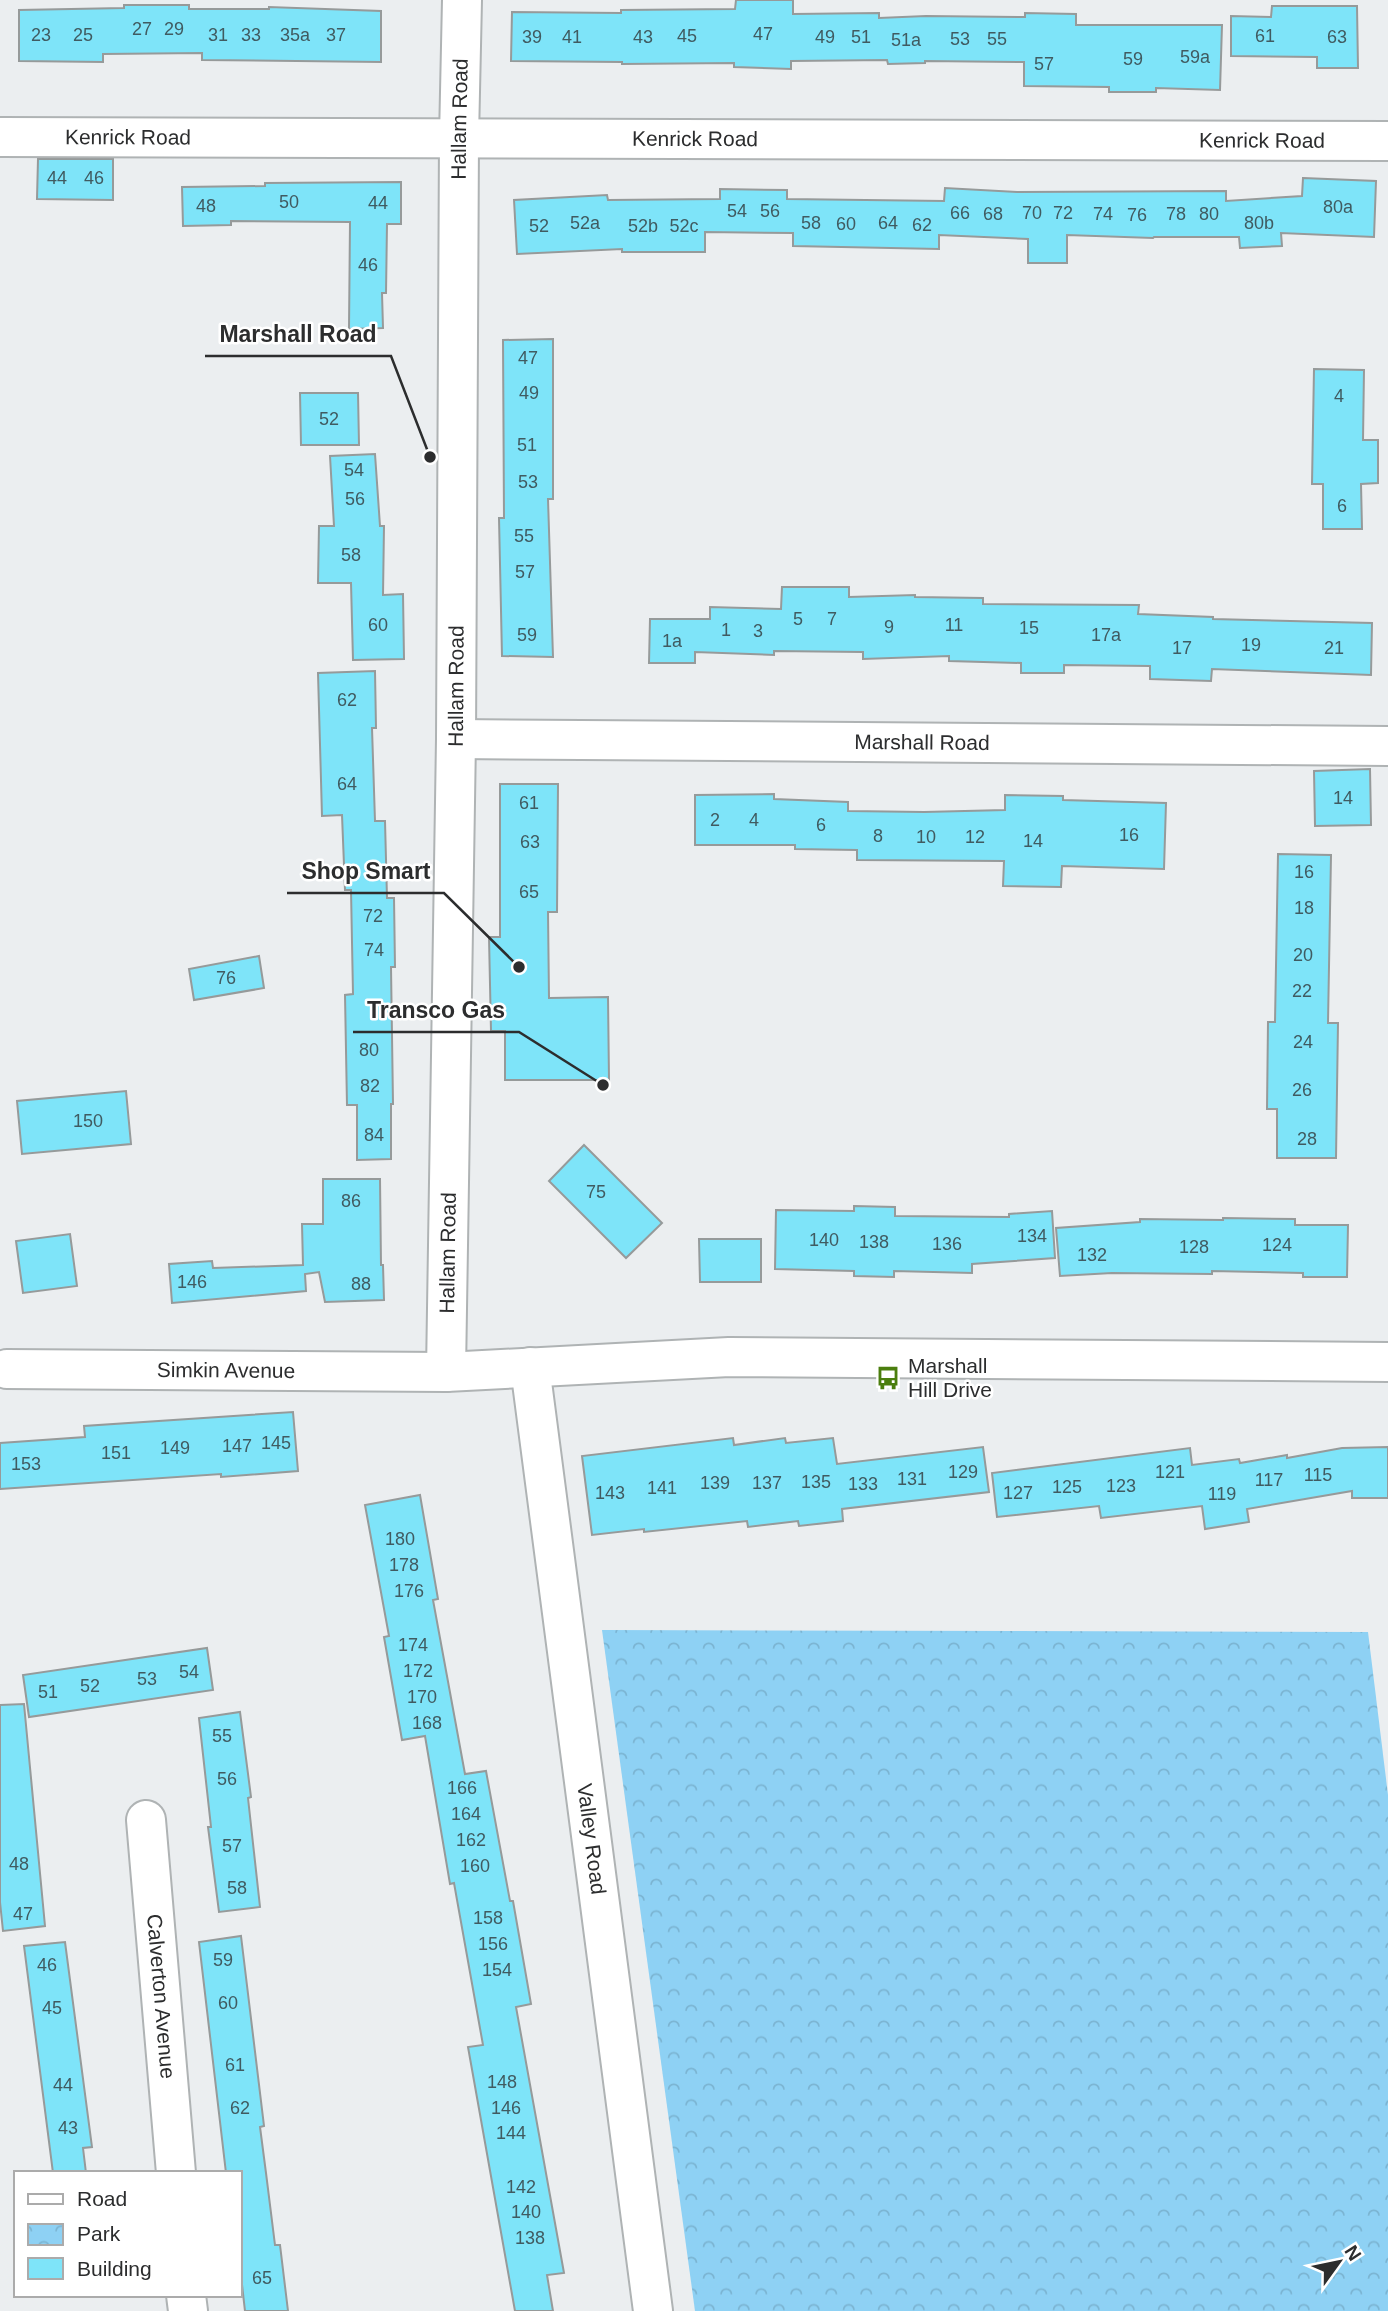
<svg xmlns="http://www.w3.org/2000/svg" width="1388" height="2311" font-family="Arial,sans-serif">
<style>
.park{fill:url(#park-crowns)}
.building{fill:#7ee4f9;stroke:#969a9a;stroke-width:2}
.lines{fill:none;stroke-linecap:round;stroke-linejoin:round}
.street-casing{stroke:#afb3b4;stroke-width:42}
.street{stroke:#fff;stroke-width:38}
.labels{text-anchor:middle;stroke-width:5;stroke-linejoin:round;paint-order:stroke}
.number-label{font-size:18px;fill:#405b61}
.street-label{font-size:21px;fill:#2c2d2e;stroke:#fff}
.poi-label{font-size:21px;fill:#2c2d2e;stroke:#fff;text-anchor:start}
.leader{fill:none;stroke:#2c2d2e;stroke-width:2.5}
.callout-dot{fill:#2c2d2e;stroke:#fff;stroke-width:2.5}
.callout-label{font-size:23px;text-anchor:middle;font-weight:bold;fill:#2c2d2e;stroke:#fff;stroke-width:5;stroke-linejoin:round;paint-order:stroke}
</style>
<defs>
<pattern id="park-crowns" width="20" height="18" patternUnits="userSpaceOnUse" patternTransform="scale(1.75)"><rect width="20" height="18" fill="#8ed1f4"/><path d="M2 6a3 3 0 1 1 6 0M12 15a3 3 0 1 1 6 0" fill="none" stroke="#7bb4d2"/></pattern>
</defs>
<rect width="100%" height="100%" fill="#ebeef0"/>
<!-- park -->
<polygon class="park" points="602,1630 1368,1632 1388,1795 1388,2311 695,2311"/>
<!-- building -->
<g class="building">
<polygon points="736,0 793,0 793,14 879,13 879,18 926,16 1025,17 1025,13 1076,14 1076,25 1222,25 1220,90 1156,88 1156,92 1109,92 1109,87 1024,86 1024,62 925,61 925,63 888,64 887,60 791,61 791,69 734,67 734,63 622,64 622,62 511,61 512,12 621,13 621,10 735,9"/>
<polygon points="124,5 189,5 189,9 269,9 269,7 381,11 381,62 202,60 202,53 103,54 103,62 19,61 19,10 124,8"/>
<polygon points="1272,6 1357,6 1358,68 1317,68 1317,57 1231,56 1231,16 1271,17"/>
<polygon points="38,159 113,159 113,200 37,199"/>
<polygon points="1303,178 1376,181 1374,237 1281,233 1282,246 1240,248 1239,237 1154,237 1153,238 1067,235 1067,263 1028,263 1028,239 939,235 939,249 793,246 793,233 705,232 705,252 622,252 622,249 517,254 514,200 607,195 608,200 720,199 720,189 787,190 787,199 944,201 945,188 1017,192 1226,191 1226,201 1302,196"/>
<polygon points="401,182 401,224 387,224 386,293 382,293 383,328 349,329 350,222 231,221 231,225 183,226 182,187 265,186 265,183"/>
<polygon points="553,339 553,499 548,499 553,657 502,656 499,518 504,518 503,340"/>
<polygon points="1314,369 1364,370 1363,440 1378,440 1378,483 1361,484 1362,529 1323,529 1323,484 1312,484"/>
<polygon points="300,393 358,393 359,445 301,445"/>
<polygon points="375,454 380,526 384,526 383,595 403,594 404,659 353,660 351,583 318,583 319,526 334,526 330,456"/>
<polygon points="782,587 849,587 849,597 915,595 915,597 983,598 983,604 1139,605 1138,614 1213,617 1213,619 1372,623 1371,675 1212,669 1211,681 1150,679 1150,666 1064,665 1064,673 1021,673 1021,663 949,661 949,656 863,659 863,652 774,651 774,655 695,652 695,663 649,663 650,619 710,619 710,607 781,609"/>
<polygon points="375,671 376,728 372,728 375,821 385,821 387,898 394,898 395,967 391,967 393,1104 391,1104 391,1159 357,1160 357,1105 347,1105 345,995 353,994 351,890 345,890 342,815 322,816 318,673"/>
<polygon points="1370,769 1371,825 1315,826 1314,771"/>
<polygon points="500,784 558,784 557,912 548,912 549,998 608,997 609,1080 505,1080 505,1031 491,1031 489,937 500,937"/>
<polygon points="774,794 774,799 848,802 848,811 924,812 1005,810 1005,795 1063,796 1063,800 1166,803 1164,869 1062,866 1061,887 1003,886 1004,861 857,860 857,850 795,849 795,845 695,845 695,795"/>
<polygon points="1278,854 1331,855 1328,1023 1338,1023 1336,1158 1277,1158 1277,1109 1267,1109 1268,1022 1275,1022"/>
<polygon points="259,956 264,988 194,1000 189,969"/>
<polygon points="126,1091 131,1144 22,1154 17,1101"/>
<polygon points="584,1145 662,1223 626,1258 549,1181"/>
<polygon points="323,1179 380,1179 381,1265 383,1265 384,1300 325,1302 319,1272 305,1274 306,1291 172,1303 169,1264 212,1261 213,1268 303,1265 302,1224 323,1224"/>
<polygon points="854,1206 895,1207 895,1216 1009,1217 1009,1214 1052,1211 1055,1258 972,1264 972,1273 894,1271 894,1277 854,1276 854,1271 775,1269 776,1210 854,1211"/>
<polygon points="1223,1218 1295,1219 1295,1225 1348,1225 1347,1277 1303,1277 1303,1273 1212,1271 1212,1274 1112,1273 1060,1276 1056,1228 1140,1222 1140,1219 1223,1220"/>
<polygon points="70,1234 77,1286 23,1293 16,1241"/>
<polygon points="699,1239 761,1239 761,1282 700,1282"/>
<polygon points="293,1412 298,1471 221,1477 221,1474 0,1489 0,1443 85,1437 84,1426"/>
<polygon points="733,1438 734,1445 785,1438 786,1443 833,1438 837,1464 983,1447 989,1492 842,1509 843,1521 799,1526 798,1521 748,1527 747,1521 644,1532 644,1529 592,1535 582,1456"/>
<polygon points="1388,1447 1388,1498 1352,1498 1352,1491 1247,1509 1249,1522 1205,1529 1202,1506 1101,1518 1099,1506 997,1517 992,1473 1190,1448 1192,1465 1239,1459 1240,1463 1287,1455 1287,1458 1342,1448"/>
<polygon points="420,1495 438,1599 433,1600 465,1774 486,1771 510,1901 513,1901 531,2004 516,2007 564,2273 547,2275 553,2311 515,2311 468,2047 483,2045 454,1883 450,1884 425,1736 402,1740 384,1637 389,1636 365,1505"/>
<polygon points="207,1648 213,1690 29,1717 23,1675"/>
<polygon points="24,1704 45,1926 3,1931 0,1902 0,1705"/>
<polygon points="240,1712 251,1797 248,1798 260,1907 219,1912 208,1827 211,1827 199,1718"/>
<polygon points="241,1936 264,2126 260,2127 266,2173 275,2245 280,2245 288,2311 245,2311 240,2267 240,2173 226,2173 199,1942"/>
<polygon points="65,1942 92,2147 83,2148 86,2173 53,2173 24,1946"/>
</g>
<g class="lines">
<!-- street casing -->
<g class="street-casing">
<g id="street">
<path id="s1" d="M0,137L1388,141"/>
<path id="s2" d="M456,739L1388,746"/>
<path id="s3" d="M530,1367L653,2311"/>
<path id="s4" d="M7,1369L446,1372L729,1357L1388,1362"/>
<path id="s5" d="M446,1372L456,739L459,138L462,0"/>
<path id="s6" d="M146,1820L176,2173"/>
<polyline points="186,2295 188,2311"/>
</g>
</g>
<!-- street -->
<use href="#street" class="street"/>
</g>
<!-- icons -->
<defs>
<g id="bus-bare" transform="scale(1.89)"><path d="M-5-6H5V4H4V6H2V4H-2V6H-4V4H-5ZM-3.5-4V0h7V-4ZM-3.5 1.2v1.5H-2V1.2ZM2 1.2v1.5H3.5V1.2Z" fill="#4b7e0e" stroke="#fff" stroke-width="2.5" paint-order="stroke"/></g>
</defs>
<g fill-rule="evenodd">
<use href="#bus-bare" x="888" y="1378"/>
</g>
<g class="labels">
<!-- number labels -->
<g class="number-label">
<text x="142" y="35">27</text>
<text x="174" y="35">29</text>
<text x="763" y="40">47</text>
<text x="41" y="41">23</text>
<text x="83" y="41">25</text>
<text x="218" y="41">31</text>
<text x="251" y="41">33</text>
<text x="295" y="41">35a</text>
<text x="336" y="41">37</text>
<text x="687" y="42">45</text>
<text x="1265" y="42">61</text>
<text x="532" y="43">39</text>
<text x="572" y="43">41</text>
<text x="643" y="43">43</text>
<text x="825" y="43">49</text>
<text x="861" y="43">51</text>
<text x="1337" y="43">63</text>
<text x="960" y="45">53</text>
<text x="997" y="45">55</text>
<text x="906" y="46">51a</text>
<text x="1195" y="63">59a</text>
<text x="1133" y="65">59</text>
<text x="1044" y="70">57</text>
<text x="57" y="184">44</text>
<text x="94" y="184">46</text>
<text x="289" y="208">50</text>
<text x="378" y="209">44</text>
<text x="206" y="212">48</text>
<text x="1338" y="213">80a</text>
<text x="737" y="217">54</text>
<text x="770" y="217">56</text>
<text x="960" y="219">66</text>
<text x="1032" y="219">70</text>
<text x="1063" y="219">72</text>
<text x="993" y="220">68</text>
<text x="1103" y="220">74</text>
<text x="1176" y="220">78</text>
<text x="1209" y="220">80</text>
<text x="1137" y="221">76</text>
<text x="585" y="229">52a</text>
<text x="811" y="229">58</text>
<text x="888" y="229">64</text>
<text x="1259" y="229">80b</text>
<text x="846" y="230">60</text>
<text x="922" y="231">62</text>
<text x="539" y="232">52</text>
<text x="643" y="232">52b</text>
<text x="684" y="232">52c</text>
<text x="368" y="271">46</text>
<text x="528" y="364">47</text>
<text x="529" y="399">49</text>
<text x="1339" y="402">4</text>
<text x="329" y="425">52</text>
<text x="527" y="451">51</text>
<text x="354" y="476">54</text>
<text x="528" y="488">53</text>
<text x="355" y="505">56</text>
<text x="1342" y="512">6</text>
<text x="524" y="542">55</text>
<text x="351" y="561">58</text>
<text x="525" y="578">57</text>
<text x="798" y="625">5</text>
<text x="832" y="625">7</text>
<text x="378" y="631">60</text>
<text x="954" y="631">11</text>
<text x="889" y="633">9</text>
<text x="1029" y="634">15</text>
<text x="726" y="636">1</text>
<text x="758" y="637">3</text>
<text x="527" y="641">59</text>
<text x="1106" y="641">17a</text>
<text x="672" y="647">1a</text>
<text x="1251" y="651">19</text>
<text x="1182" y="654">17</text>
<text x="1334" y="654">21</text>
<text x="347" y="706">62</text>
<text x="347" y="790">64</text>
<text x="1343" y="804">14</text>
<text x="529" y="809">61</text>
<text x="715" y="826">2</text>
<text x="754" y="826">4</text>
<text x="821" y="831">6</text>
<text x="1129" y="841">16</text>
<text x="878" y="842">8</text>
<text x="926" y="843">10</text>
<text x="975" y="843">12</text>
<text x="1033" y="847">14</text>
<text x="530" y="848">63</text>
<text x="1304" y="878">16</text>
<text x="529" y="898">65</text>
<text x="1304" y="914">18</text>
<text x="373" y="922">72</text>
<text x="374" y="956">74</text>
<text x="1303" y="961">20</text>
<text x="226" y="984">76</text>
<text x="1302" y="997">22</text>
<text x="1303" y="1048">24</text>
<text x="369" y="1056">80</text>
<text x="370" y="1092">82</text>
<text x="1302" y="1096">26</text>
<text x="88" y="1127">150</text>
<text x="374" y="1141">84</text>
<text x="1307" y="1145">28</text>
<text x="596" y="1198">75</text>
<text x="351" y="1207">86</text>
<text x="1032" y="1242">134</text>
<text x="824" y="1246">140</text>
<text x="874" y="1248">138</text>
<text x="947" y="1250">136</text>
<text x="1277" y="1251">124</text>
<text x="1194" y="1253">128</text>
<text x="1092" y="1261">132</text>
<text x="192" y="1288">146</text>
<text x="361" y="1290">88</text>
<text x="276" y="1449">145</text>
<text x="237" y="1452">147</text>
<text x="175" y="1454">149</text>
<text x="116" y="1459">151</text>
<text x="26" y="1470">153</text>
<text x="963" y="1478">129</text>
<text x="1170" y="1478">121</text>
<text x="1318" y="1481">115</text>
<text x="912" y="1485">131</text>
<text x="1269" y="1486">117</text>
<text x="816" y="1488">135</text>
<text x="715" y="1489">139</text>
<text x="767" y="1489">137</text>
<text x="863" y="1490">133</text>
<text x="1121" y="1492">123</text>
<text x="1067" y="1493">125</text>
<text x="662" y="1494">141</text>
<text x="610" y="1499">143</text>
<text x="1018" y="1499">127</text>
<text x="1222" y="1500">119</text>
<text x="400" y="1545">180</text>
<text x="404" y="1571">178</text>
<text x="409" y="1597">176</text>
<text x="413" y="1651">174</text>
<text x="418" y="1677">172</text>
<text x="189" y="1678">54</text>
<text x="147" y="1685">53</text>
<text x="90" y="1692">52</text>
<text x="48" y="1698">51</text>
<text x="422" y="1703">170</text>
<text x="427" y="1729">168</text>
<text x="222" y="1742">55</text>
<text x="227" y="1785">56</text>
<text x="462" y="1794">166</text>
<text x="466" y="1820">164</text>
<text x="471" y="1846">162</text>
<text x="232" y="1852">57</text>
<text x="19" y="1870">48</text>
<text x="475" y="1872">160</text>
<text x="237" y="1894">58</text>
<text x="23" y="1920">47</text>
<text x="488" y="1924">158</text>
<text x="493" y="1950">156</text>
<text x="223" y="1966">59</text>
<text x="47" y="1971">46</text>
<text x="497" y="1976">154</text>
<text x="228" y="2009">60</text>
<text x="52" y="2014">45</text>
<text x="235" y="2071">61</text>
<text x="502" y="2088">148</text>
<text x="63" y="2091">44</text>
<text x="240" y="2114">62</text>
<text x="506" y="2114">146</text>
<text x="68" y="2134">43</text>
<text x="511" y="2139">144</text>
<text x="521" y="2193">142</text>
<text x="526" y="2218">140</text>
<text x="530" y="2244">138</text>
<text x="262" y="2284">65</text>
</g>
<!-- street labels -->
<g class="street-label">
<text dy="7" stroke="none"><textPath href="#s5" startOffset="1253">Hallam Road</textPath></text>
<text dy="7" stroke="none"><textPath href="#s1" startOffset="128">Kenrick Road</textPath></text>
<text dy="7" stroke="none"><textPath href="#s1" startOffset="695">Kenrick Road</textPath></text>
<text dy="7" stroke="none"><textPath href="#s1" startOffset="1262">Kenrick Road</textPath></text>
<text dy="7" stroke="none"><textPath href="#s5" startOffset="686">Hallam Road</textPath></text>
<text dy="7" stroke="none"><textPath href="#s2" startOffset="466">Marshall Road</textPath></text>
<text dy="7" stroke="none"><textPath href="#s5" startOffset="119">Hallam Road</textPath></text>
<text dy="7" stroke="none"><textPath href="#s4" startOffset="219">Simkin Avenue</textPath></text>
<text dy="7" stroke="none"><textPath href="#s3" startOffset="476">Valley Road</textPath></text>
<text dy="7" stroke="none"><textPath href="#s6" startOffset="177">Calverton Avenue</textPath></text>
</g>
<!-- poi labels -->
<g class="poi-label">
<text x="908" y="1373">Marshall<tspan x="908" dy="24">Hill Drive</tspan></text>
</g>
</g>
<!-- callouts -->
<path class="leader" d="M430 457L391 356H205M519 967L444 893H287M603 1085L519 1032H353"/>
<g class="callout-dot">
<circle cx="430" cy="457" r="7"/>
<circle cx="519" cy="967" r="7"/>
<circle cx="603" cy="1085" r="7"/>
</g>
<g class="callout-label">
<text x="298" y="342">Marshall Road</text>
<text x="366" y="879">Shop Smart</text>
<text x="436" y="1018">Transco Gas</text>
</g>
<!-- legend -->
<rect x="14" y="2171" width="228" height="126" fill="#ffffff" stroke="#ababab" stroke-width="2"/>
<rect x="28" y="2194" width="35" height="10" fill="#ffffff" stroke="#ababab" stroke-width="2"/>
<text x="77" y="2206" font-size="21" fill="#2c2d2e">Road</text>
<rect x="28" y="2224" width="35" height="21" fill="url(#park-crowns)" stroke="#ababab" stroke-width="2"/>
<text x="77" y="2241" font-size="21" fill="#2c2d2e">Park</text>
<rect x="28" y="2258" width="35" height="21" fill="#7ee4f9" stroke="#ababab" stroke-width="2"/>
<text x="77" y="2276" font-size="21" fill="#2c2d2e">Building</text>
<!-- north arrow -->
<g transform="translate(1339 2262) rotate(57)" stroke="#ffffff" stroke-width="5" paint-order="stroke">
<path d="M0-5L12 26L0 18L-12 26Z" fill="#2c2d2e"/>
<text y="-10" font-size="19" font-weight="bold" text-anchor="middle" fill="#2c2d2e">N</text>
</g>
</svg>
